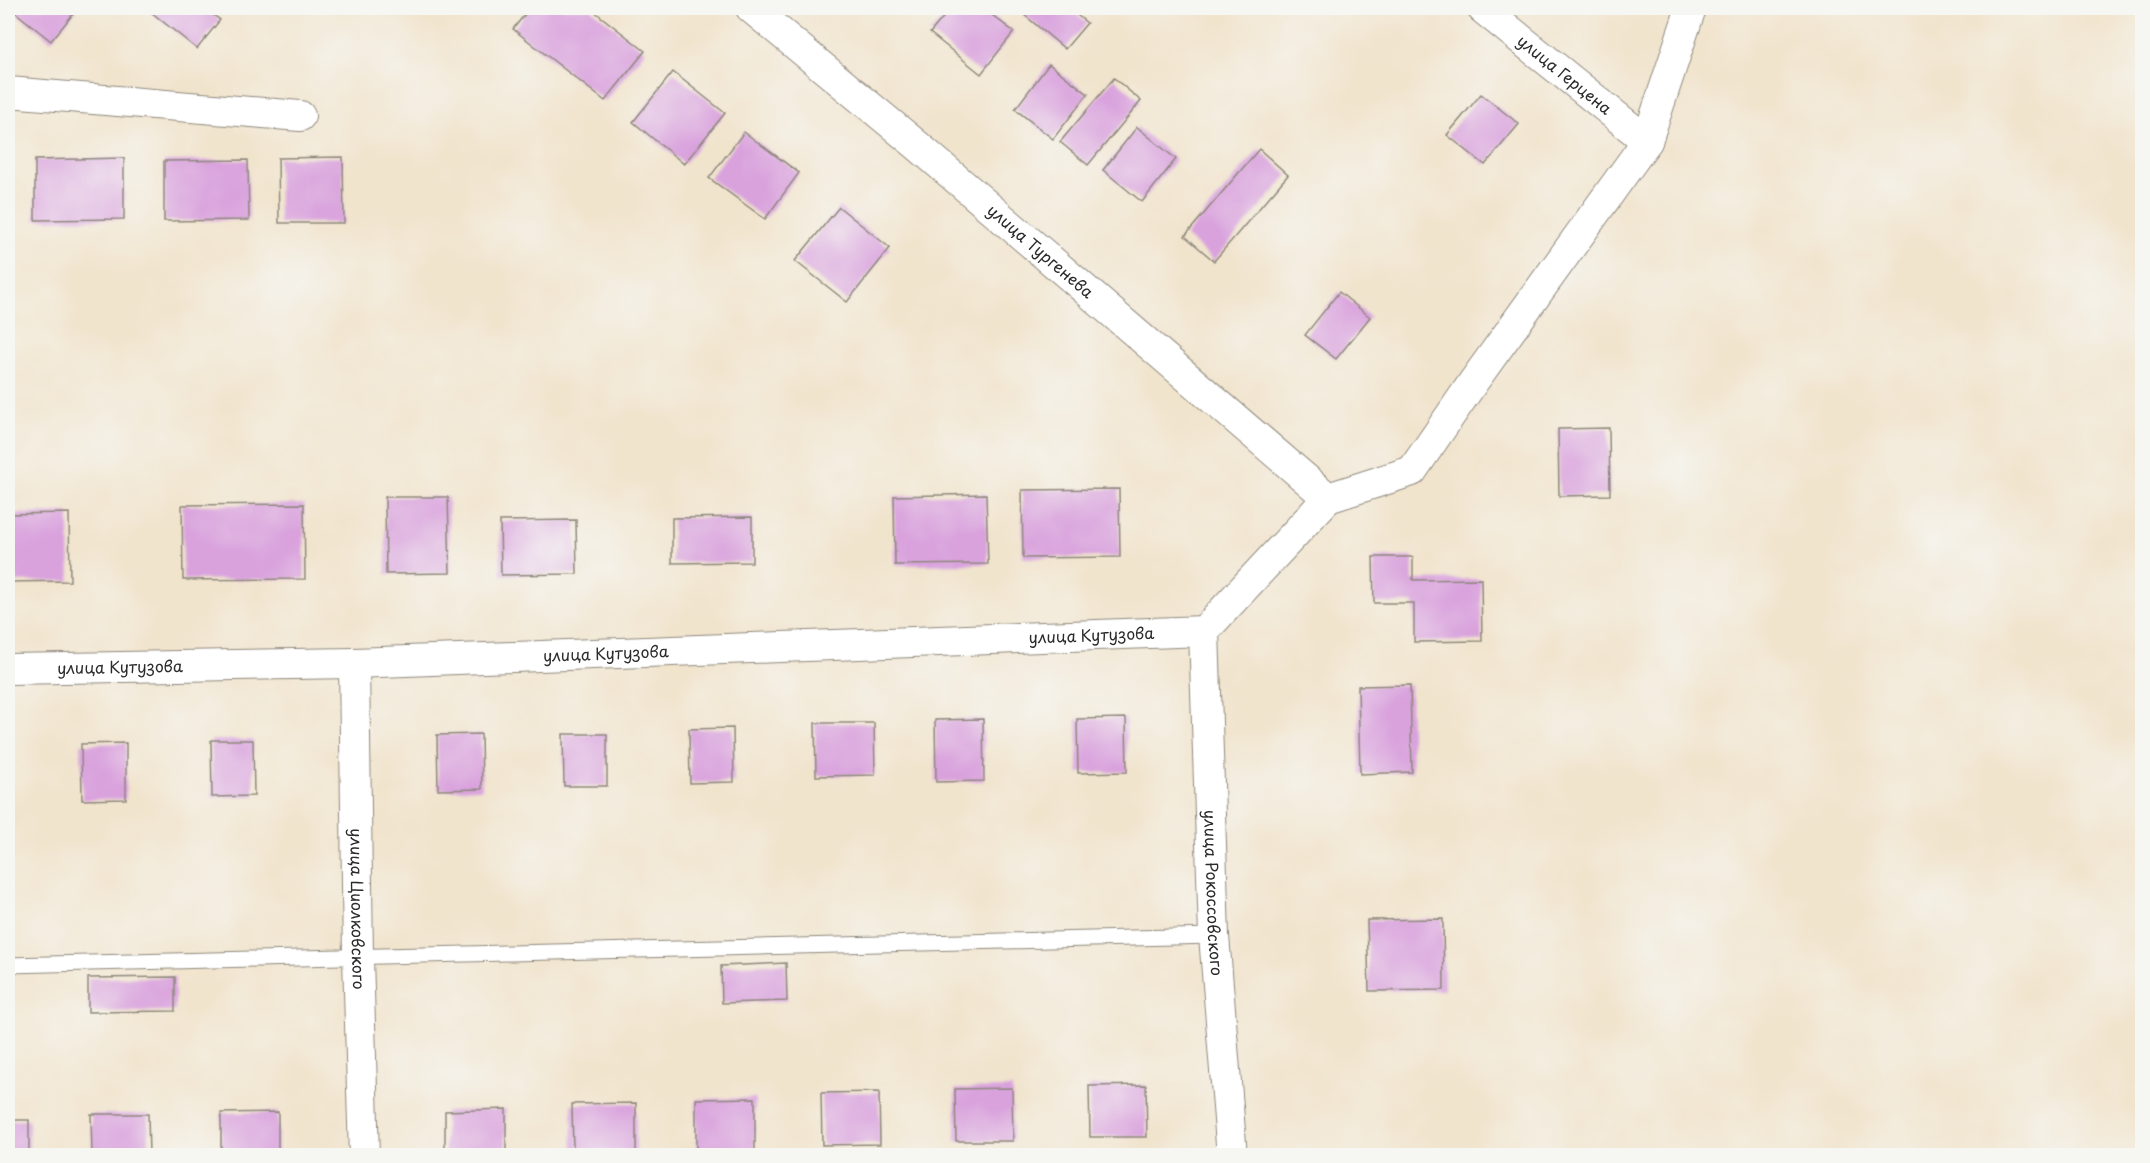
<svg xmlns="http://www.w3.org/2000/svg" width="2150" height="1163" font-family="'Playpen Sans',sans-serif">
<style>
.building{fill:#d9a2dd}
.lines{fill:none;stroke-linecap:round;stroke-linejoin:round}
.lane-casing{stroke:#8e887c;stroke-width:17}
.street-casing{stroke:#8e887c;stroke-width:32}
.lane{stroke:#fff;stroke-width:15}
.street{stroke:#fff;stroke-width:30}
.labels{text-anchor:middle;stroke-width:5;stroke-linejoin:round;paint-order:stroke}
.street-label{font-size:16px;fill:#2b2b2b;stroke:#f6f6f2}
</style>
<rect width="100%" height="100%" fill="#f6f6f2"/>
<filter id="ink" filterUnits="userSpaceOnUse"><feTurbulence type="fractalNoise" baseFrequency=".0167" numOctaves="2"/><feDisplacementMap in="SourceGraphic" scale="12" xChannelSelector="R" yChannelSelector="G"/><feConvolveMatrix kernelMatrix="1 2 1 2 8 2 1 2 1" color-interpolation-filters="sRGB"/></filter>
<filter id="wash" filterUnits="userSpaceOnUse"><feTurbulence type="fractalNoise" baseFrequency=".008" numOctaves="4" result="noise"/><feDisplacementMap in="SourceGraphic" scale="24" xChannelSelector="R" yChannelSelector="G"/><feGaussianBlur stdDeviation="1.35" result="paint"/><feColorMatrix in="noise" values="0 0 0 0 0 0 0 0 0 0 0 0 0 0 0 0 0 1.4 0 .05"/><feComposite in="paint" operator="in"/></filter>
<g filter="url(#wash)">
<rect width="100%" height="100%" fill="#f1e4cd"/>
<g id="blocks">
<!-- building -->
<g class="building">
<polygon points="10,8 78,8 51,41"/>
<polygon points="146,8 204,8 220,20 197,49"/>
<polygon points="530,8 590,8 645,51 605,101 513,29"/>
<polygon points="951,8 983,8 1014,32 981,74 930,33"/>
<polygon points="1016,8 1068,8 1087,23 1065,49"/>
<polygon points="1049,64 1088,94 1053,139 1015,109"/>
<polygon points="673,72 725,113 684,164 633,122"/>
<polygon points="1114,78 1141,101 1088,165 1060,142"/>
<polygon points="1481,94 1519,124 1485,165 1447,135"/>
<polygon points="1137,127 1176,159 1142,202 1103,170"/>
<polygon points="744,132 799,173 765,219 709,178"/>
<polygon points="1259,149 1288,175 1214,261 1185,236"/>
<polygon points="343,157 344,223 279,223 278,158"/>
<polygon points="124,158 124,219 35,220 35,160"/>
<polygon points="248,160 249,220 164,221 164,161"/>
<polygon points="839,207 890,248 847,302 795,261"/>
<polygon points="1339,292 1370,317 1336,359 1305,335"/>
<polygon points="1609,428 1610,495 1559,496 1558,429"/>
<polygon points="1119,489 1120,557 1023,558 1022,490"/>
<polygon points="986,494 988,564 895,565 894,496"/>
<polygon points="385,497 448,497 450,573 386,574"/>
<polygon points="304,504 305,579 183,580 182,505"/>
<polygon points="69,513 70,581 8,582 8,514"/>
<polygon points="752,517 752,562 672,563 672,518"/>
<polygon points="576,520 577,574 501,575 500,521"/>
<polygon points="1373,557 1413,557 1413,580 1481,579 1482,641 1414,642 1414,603 1374,603"/>
<polygon points="1410,685 1412,772 1360,774 1358,686"/>
<polygon points="1126,718 1127,772 1078,773 1077,719"/>
<polygon points="983,719 984,781 936,782 935,720"/>
<polygon points="815,723 874,723 875,775 816,776"/>
<polygon points="733,728 734,782 690,783 689,729"/>
<polygon points="481,734 482,789 438,790 437,735"/>
<polygon points="563,734 607,734 607,786 564,786"/>
<polygon points="211,740 253,740 254,796 212,797"/>
<polygon points="126,743 126,799 82,800 81,744"/>
<polygon points="1443,919 1444,990 1369,991 1367,920"/>
<polygon points="786,963 787,1001 722,1003 721,966"/>
<polygon points="175,977 175,1011 88,1012 88,978"/>
<polygon points="1146,1085 1147,1137 1090,1137 1089,1086"/>
<polygon points="1012,1088 1013,1141 956,1141 955,1089"/>
<polygon points="879,1092 880,1144 822,1145 821,1093"/>
<polygon points="755,1098 755,1152 696,1152 696,1099"/>
<polygon points="636,1103 636,1152 573,1152 572,1104"/>
<polygon points="506,1109 506,1156 445,1156 445,1111"/>
<polygon points="278,1112 278,1156 221,1156 221,1113"/>
<polygon points="91,1114 148,1114 149,1156 92,1156"/>
<rect x="8" y="1120" width="21" height="36"/>
</g>
</g>
</g>
<g filter="url(#ink)">
<use href="#blocks" fill-opacity="0" stroke="#8e887c" stroke-width="1.5"/>
<g class="lines">
<!-- lane casing -->
<g class="lane-casing">
<polyline id="lane" points="8,965 1214,936"/>
</g>
<!-- street casing -->
<g class="street-casing">
<g id="street">
<path id="s1" d="M751,8L918,146L1328,498"/>
<path id="s2" d="M1482,8L1647,141"/>
<polyline points="8,92 300,116"/>
<polyline points="1204,631 1328,498 1412,471 1474,381 1647,141 1691,8"/>
<path id="s3" d="M1204,631L1214,936L1232,1156"/>
<path id="s4" d="M354,663L358,958L364,1156"/>
<path id="s5" d="M8,669L354,663L1204,631"/>
</g>
</g>
<!-- lane -->
<use href="#lane" class="lane"/>
<!-- street -->
<use href="#street" class="street"/>
</g>
</g>
<g class="labels">
<!-- street labels -->
<g class="street-label">
<text dy="6" stroke="none"><textPath href="#s2" startOffset="106">улица Герцена</textPath></text>
<text dy="6" stroke="none"><textPath href="#s1" startOffset="378">улица Тургенева</textPath></text>
<text dy="6" stroke="none"><textPath href="#s5" startOffset="1084">улица Кутузова</textPath></text>
<text dy="6" stroke="none"><textPath href="#s5" startOffset="598">улица Кутузова</textPath></text>
<text dy="6" stroke="none"><textPath href="#s5" startOffset="112">улица Кутузова</textPath></text>
<text dy="6" stroke="none"><textPath href="#s3" startOffset="262">улица Рокоссовского</textPath></text>
<text dy="6" stroke="none"><textPath href="#s4" startOffset="246">улица Циолковского</textPath></text>
</g>
</g>
<!-- margin -->
<rect width="2150" height="1163" fill="none" stroke="#f6f6f2" stroke-width="30"/>
</svg>
